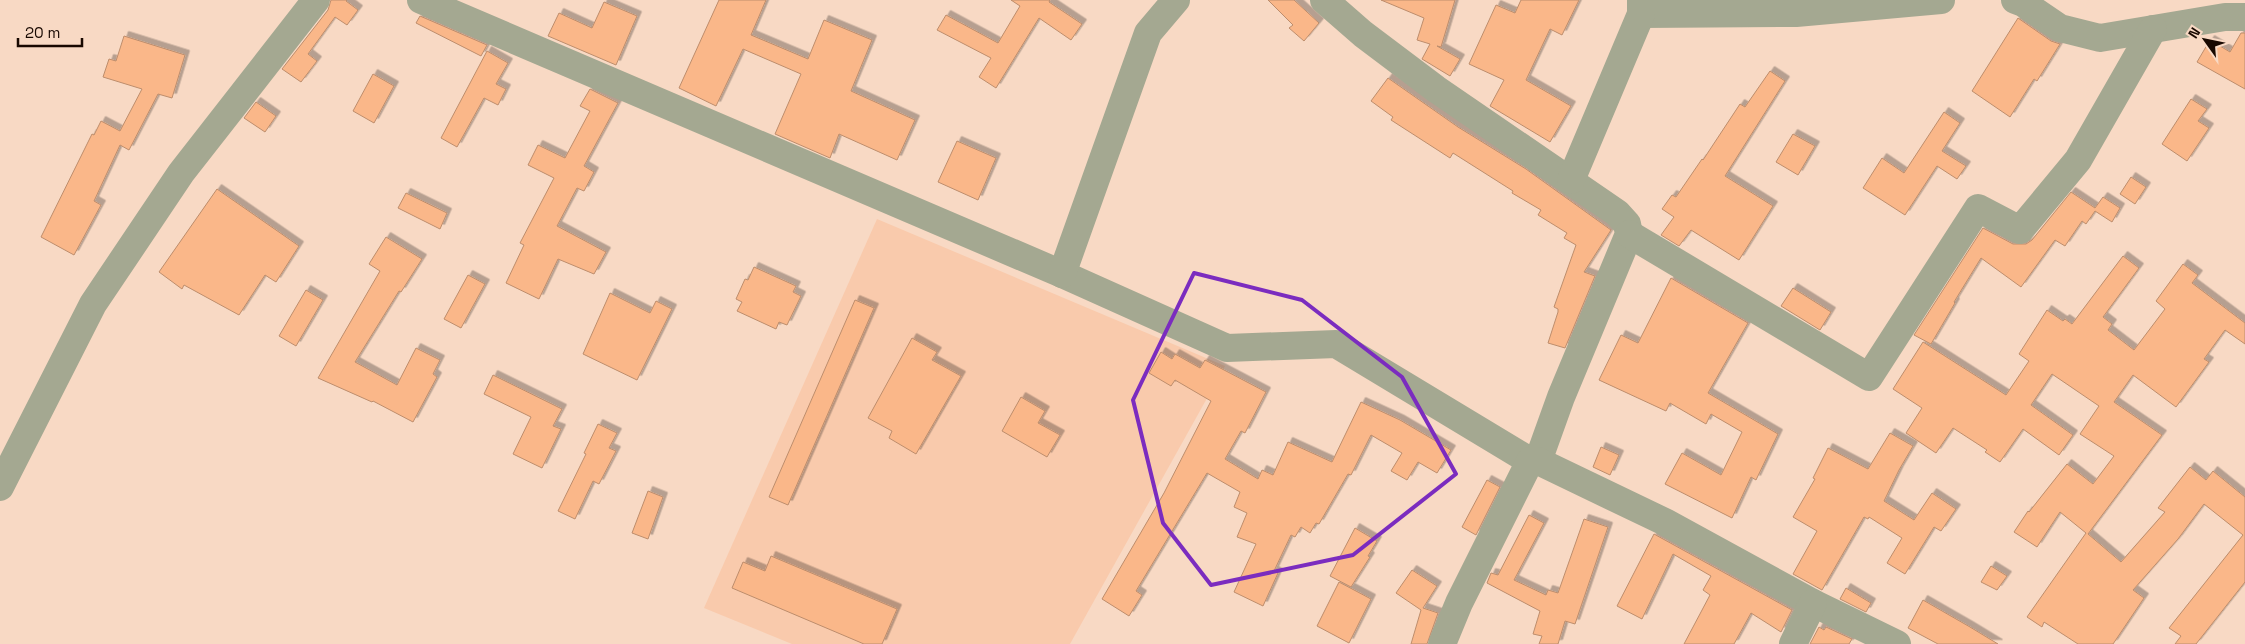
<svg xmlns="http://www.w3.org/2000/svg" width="2245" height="644" font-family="'Space Grotesk',sans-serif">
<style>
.built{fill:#f9caac}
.building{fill:#fab789;stroke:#bd8d6c;filter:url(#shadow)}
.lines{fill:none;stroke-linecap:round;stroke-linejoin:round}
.minor{stroke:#a4a891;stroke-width:28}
.marked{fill:none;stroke:#7b2cbf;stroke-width:4;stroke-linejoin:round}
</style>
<defs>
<filter id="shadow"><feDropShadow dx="4.5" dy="-4.5" stdDeviation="0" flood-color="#0004"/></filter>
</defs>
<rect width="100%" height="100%" fill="#f8d9c4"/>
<!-- built -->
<polygon class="built" points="877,219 1225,366 1070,644 792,644 704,608"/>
<!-- building -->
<g class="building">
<polygon points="331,0 347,0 346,1 358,10 347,25 335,17 308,54 317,61 301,82 282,69 328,10"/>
<polygon points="719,0 766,0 751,35 808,59 824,20 872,40 851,91 915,120 897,160 839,134 830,158 775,134 801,74 743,49 716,106 679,88"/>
<polygon points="1011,0 1050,0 1049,2 1082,24 1071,40 1039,18 996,88 979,77 991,58 937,30 946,15 998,43 1020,6"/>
<polygon points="1268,0 1294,0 1319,23 1304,41 1289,28 1293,25"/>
<polygon points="1381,0 1455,0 1441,47 1437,46 1460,59 1450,76 1422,59 1430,44 1417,40 1424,18"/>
<polygon points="1521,0 1579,0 1562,35 1550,29 1526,80 1571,106 1550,142 1490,106 1504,80 1469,64 1496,5 1515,13"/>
<polygon points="604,2 637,16 616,65 548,36 559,13 592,28"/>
<polygon points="420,16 487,45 481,56 416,23"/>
<polygon points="2018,18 2051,41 2060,44 2037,81 2034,79 2010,117 1972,91"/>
<polygon points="2241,33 2245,33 2245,89 2197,62 2210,40 2230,52"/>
<polygon points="124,36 185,55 172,98 158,94 129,150 120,145 94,201 101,205 74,255 41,237 92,134 94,135 101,121 120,131 142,89 103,77 109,59 116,61"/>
<polygon points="487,51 508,63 496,84 506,89 498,105 484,98 457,147 441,138"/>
<polygon points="1770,71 1785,81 1725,176 1773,206 1739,260 1691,230 1679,246 1661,235 1674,217 1662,209 1672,195 1676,197 1702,159 1703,160 1740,104 1745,107"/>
<polygon points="373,74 394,86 374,123 353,111"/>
<polygon points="1388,78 1458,127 1526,169 1611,230 1584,272 1595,276 1565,348 1548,343 1558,312 1558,309 1554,307 1576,245 1564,238 1567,233 1538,215 1541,210 1512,193 1513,191 1453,153 1450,158 1391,120 1393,117 1371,101"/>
<polygon points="590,89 618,103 584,166 594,172 584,191 577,188 557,226 606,252 594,274 558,259 539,299 506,283 524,245 520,243 554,178 528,165 538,145 565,158 590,111 580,106"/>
<polygon points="2191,99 2207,109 2198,121 2209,128 2187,161 2162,144"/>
<polygon points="256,102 276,116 265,132 244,118"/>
<polygon points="1944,112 1960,123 1942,151 1966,166 1957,179 1937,166 1905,215 1863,188 1882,158 1904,173"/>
<polygon points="1793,134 1815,146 1798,175 1776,162"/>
<polygon points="957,141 996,158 978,200 938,182"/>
<polygon points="2131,177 2146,187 2135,204 2120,194"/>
<polygon points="217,189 299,246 276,282 265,275 239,315 184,285 182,289 159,272"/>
<polygon points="2071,192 2095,208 2103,197 2120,208 2112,222 2095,211 2086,224 2082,221 2065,246 2055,240 2021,287 1981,258 1954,302 1955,303 1931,344 1914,335 1983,228 2013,244 2026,244 2032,240"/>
<polygon points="406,193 447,213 440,229 398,208"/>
<polygon points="386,237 422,259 401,292 399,291 355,362 397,385 416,348 440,360 433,374 437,377 413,422 373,401 372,402 318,378 380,271 369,264"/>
<polygon points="2123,256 2139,268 2103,317 2112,324 2108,330 2134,350 2165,309 2156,301 2183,264 2198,275 2192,283 2245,323 2245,344 2225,330 2204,359 2209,362 2176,407 2133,375 2114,402 2162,435 2088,534 2121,562 2165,512 2158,508 2190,467 2206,480 2213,471 2245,497 2245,582 2196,644 2175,644 2181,636 2169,628 2243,535 2204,504 2178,539 2133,590 2144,598 2113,644 2078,644 2044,622 2042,627 2027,617 2086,533 2060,512 2037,547 2014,532 2028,511 2029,512 2067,464 2093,484 2114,456 2080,434 2099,406 2052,374 2031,405 2073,435 2059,455 2023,429 2000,462 1985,452 1987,450 1953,428 1936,453 1906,433 1922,408 1893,389 1923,342 2006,395 2029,361 2019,354 2047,310 2063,321 2065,319 2072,324"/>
<polygon points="754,267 796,286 793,292 801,296 787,325 779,322 776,329 737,311 742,302 736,299 745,279 748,280"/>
<polygon points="468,275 485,284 461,328 444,319"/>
<polygon points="1671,278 1748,323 1708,393 1778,434 1756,480 1751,477 1732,518 1665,484 1682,453 1721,475 1742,432 1711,414 1706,424 1670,403 1666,411 1599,380 1621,335 1638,343"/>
<polygon points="1793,288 1831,312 1820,330 1781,306"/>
<polygon points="306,290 323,300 296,346 279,336"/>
<polygon points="610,293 650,313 656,301 672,309 637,380 583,354"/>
<polygon points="855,300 874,308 788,505 769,497"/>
<polygon points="912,338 937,352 932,360 961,376 916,454 889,438 892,431 868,418"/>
<polygon points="1161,352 1172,359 1175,354 1200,368 1205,360 1266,392 1245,433 1241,431 1225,459 1258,479 1262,470 1273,475 1288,442 1332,462 1361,402 1400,420 1451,450 1437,473 1418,462 1407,480 1391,471 1402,453 1371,435 1351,475 1348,474 1319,524 1316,523 1310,533 1301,527 1295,537 1291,535 1274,571 1278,573 1263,606 1234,592 1256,544 1237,537 1247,513 1234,507 1240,492 1207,473 1136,591 1142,595 1129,616 1102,599 1164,493 1211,401 1175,380 1171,386 1149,373"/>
<polygon points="493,375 562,409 553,426 561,429 542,468 513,454 531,417 484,394"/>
<polygon points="1021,397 1045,411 1038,423 1060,435 1047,457 1002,431"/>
<polygon points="598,424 617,433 609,448 616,451 599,484 593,481 575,519 558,511 586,454 584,453"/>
<polygon points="1890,433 1913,446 1899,470 1884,501 1914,520 1932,493 1956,509 1941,531 1934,527 1905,574 1887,563 1902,538 1869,517 1868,519 1864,517 1822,590 1793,574 1817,531 1793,517 1815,479 1813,478 1828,448 1868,469"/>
<polygon points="1601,447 1619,455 1610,475 1593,467"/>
<polygon points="1487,480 1500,487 1476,535 1462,527"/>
<polygon points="648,491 663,497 648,539 632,533"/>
<polygon points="1529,515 1544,523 1514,580 1546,595 1548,590 1558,593 1584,519 1608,527 1575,624 1565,621 1558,644 1539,644 1542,636 1533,634 1540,611 1487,583 1491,573 1498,575"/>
<polygon points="1355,528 1377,541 1368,556 1370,557 1351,587 1330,576"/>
<polygon points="1654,534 1792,610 1781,632 1751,613 1734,644 1684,644 1710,595 1703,590 1711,576 1673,554 1642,619 1617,606"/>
<polygon points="771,556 897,609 882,644 864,644 732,588 743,562 765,571"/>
<polygon points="1991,566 2007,576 1997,590 1981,582"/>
<polygon points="1412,570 1437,586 1423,608 1438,613 1427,644 1411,644 1421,610 1396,593"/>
<polygon points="1339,582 1371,599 1349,643 1317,626"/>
<polygon points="1846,588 1871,603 1866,612 1840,599"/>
<polygon points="1923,600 1970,627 1998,644 1938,644 1908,628"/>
<polygon points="1819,627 1824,630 1826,627 1852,639 1849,644 1810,644"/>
</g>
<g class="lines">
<!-- minor -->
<g class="minor">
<polyline points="421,0 1062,274 1227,348 1336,344 1530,461"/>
<polyline points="1324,0 1363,34 1436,89 1617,213 1627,224 1629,234 1561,397 1538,461"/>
<polyline points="2015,0 2023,3 2060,28 2100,38 2225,17 2245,17"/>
<polyline points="1641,14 1796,13 1941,0"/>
<polyline points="1571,180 1641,14 1641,0"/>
<polyline points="1629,234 1869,377 1978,208 2020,230 2078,160 2153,29"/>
<polyline points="1062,274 1148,33 1176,0"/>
<polyline points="0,487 93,304 181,173 316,0"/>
<polyline points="1442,644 1459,603 1530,461 1538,461 1665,522 1813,603 1897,644"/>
<polyline points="1793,644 1813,603"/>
</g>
</g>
<!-- marked area -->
<path class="marked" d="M1194,273L1302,300L1402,377L1456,474L1353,555L1211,585L1163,523L1133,400Z"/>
<!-- north arrow -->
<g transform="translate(2205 40) rotate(303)" stroke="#f8d9c4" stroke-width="4" paint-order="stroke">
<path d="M0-4L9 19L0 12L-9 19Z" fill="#180800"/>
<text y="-8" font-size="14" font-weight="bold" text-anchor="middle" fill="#180800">N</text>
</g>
<!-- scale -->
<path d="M18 38v8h64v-8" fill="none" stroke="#180800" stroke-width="2.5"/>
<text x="25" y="38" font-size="15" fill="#180800" stroke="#f8d9c4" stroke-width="4" paint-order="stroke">20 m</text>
</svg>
